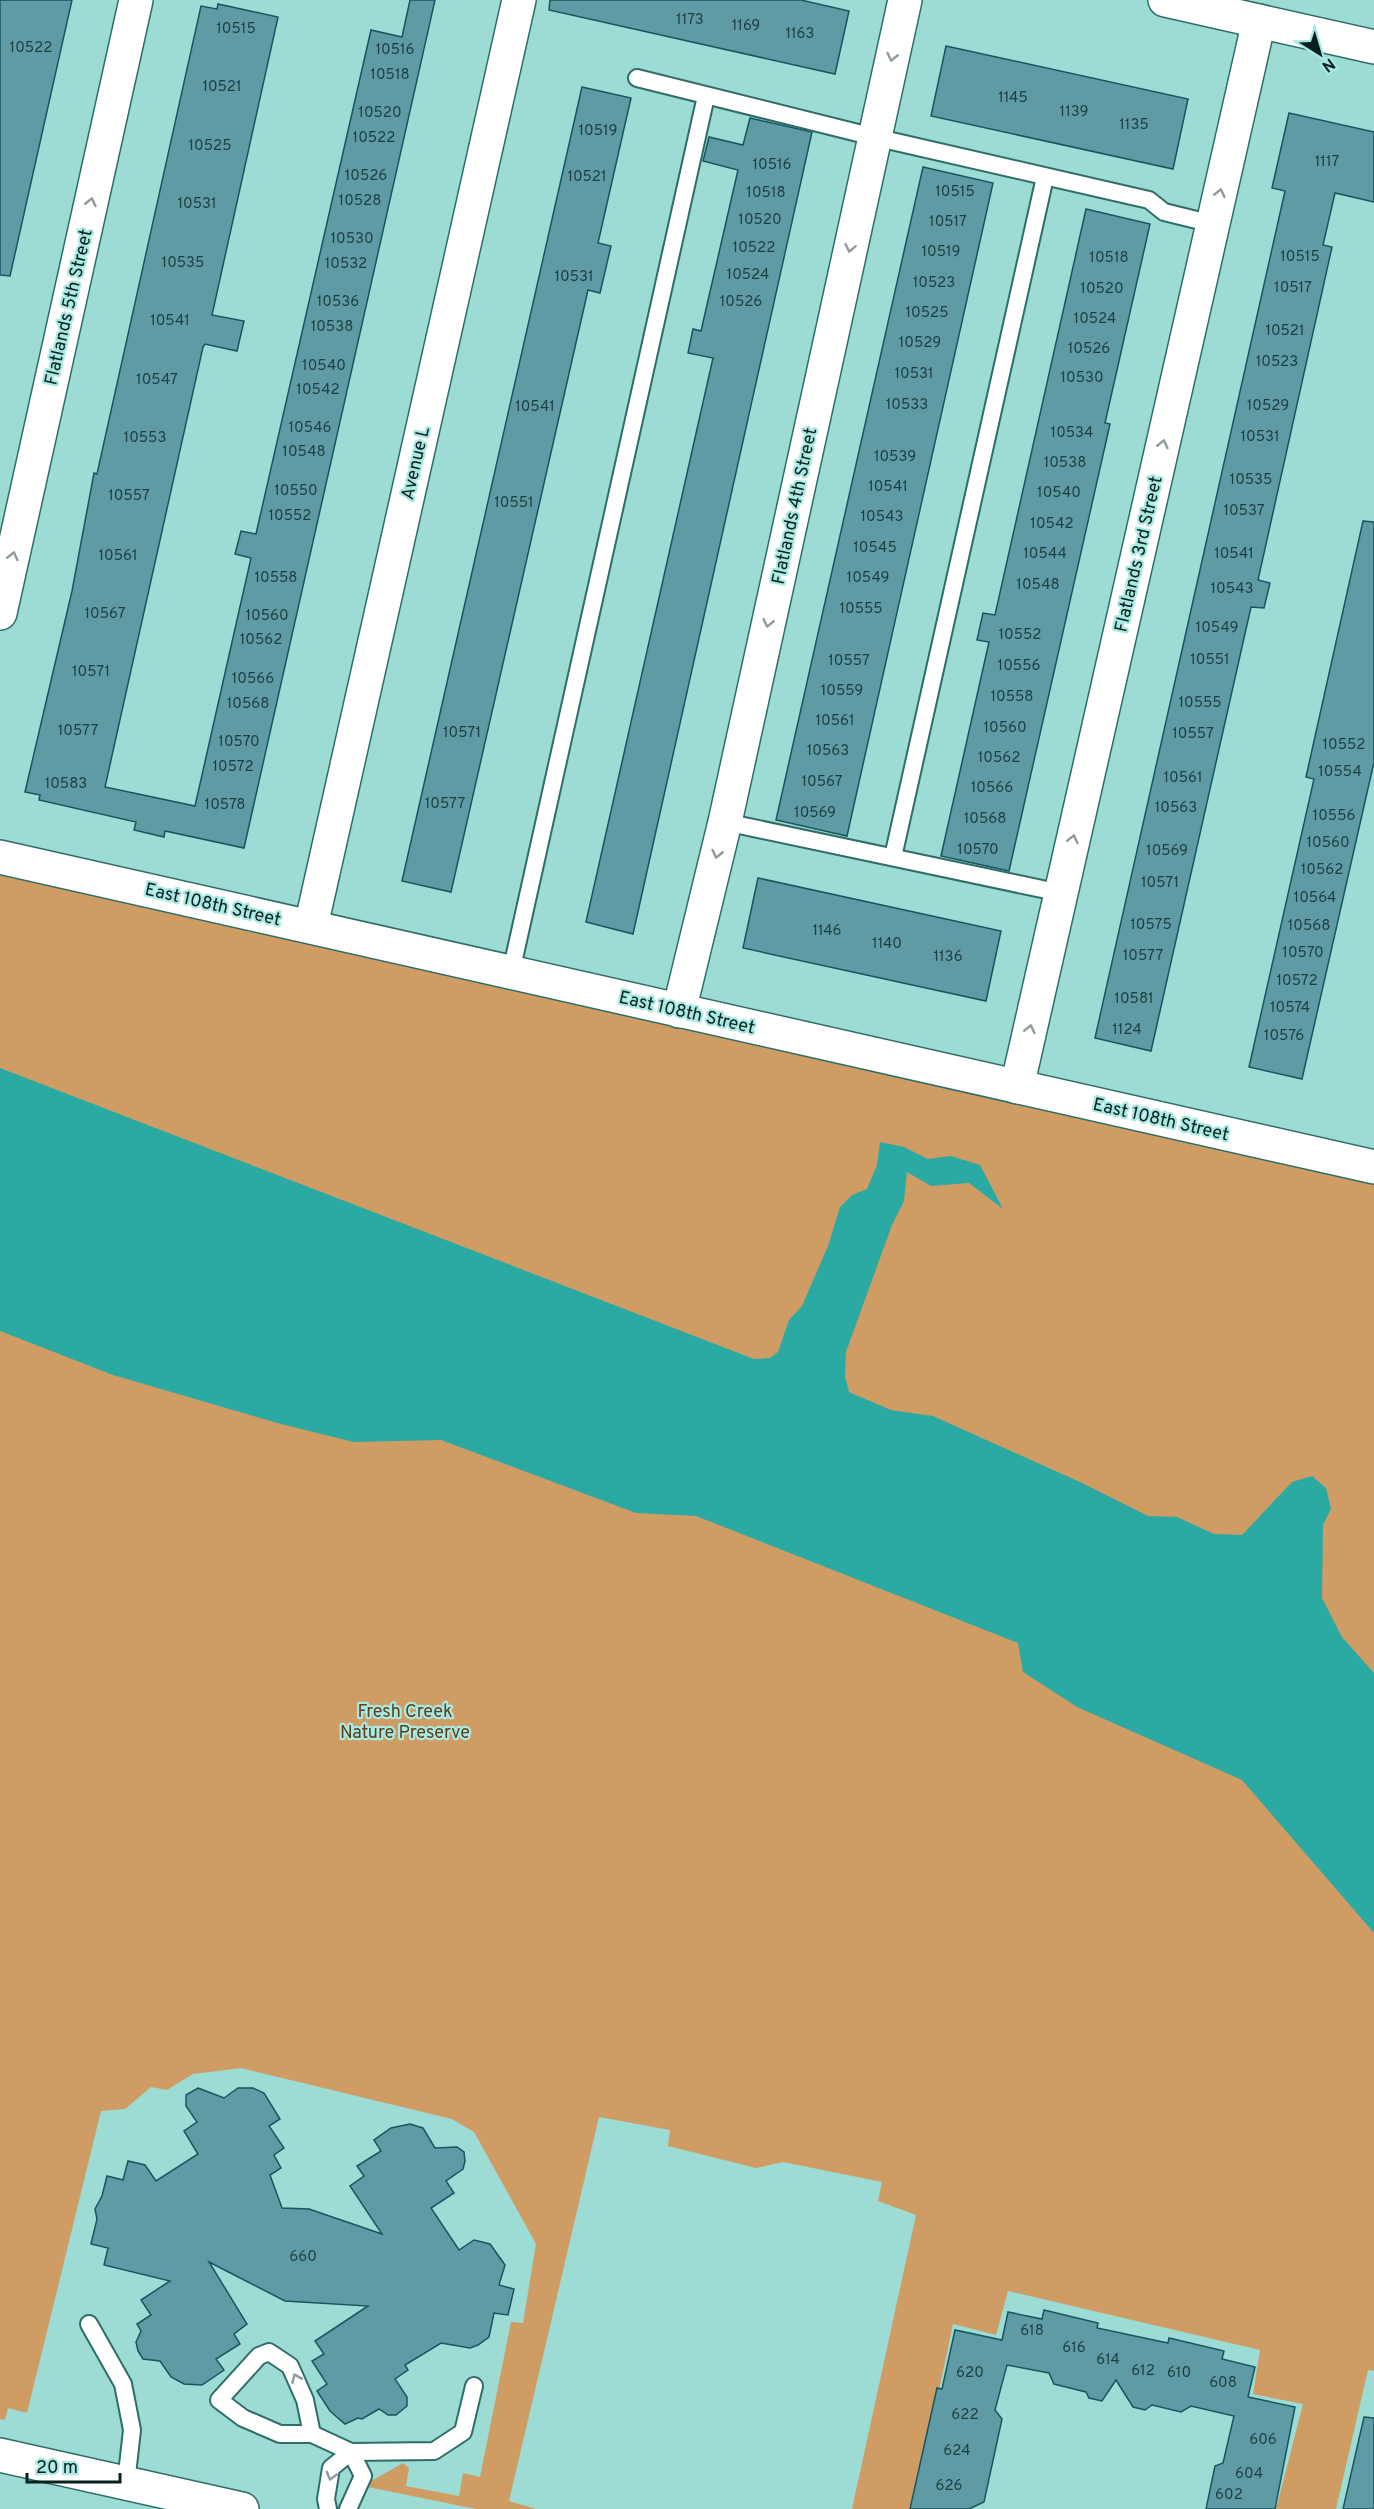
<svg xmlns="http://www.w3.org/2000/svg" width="1374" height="2509" font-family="Overpass,sans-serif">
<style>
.green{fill:#cf9c63}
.water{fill:#2aaaa3}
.building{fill:#5f9ba5;stroke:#16565f;stroke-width:1.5}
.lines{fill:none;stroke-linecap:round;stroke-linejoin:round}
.lane-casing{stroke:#2f6d68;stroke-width:20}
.street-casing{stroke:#2f6d68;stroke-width:36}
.secondary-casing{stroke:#2f6d68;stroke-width:36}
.lane{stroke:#fff;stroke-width:16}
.street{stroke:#fff;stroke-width:33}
.secondary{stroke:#fff;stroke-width:33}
.oneway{stroke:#8f9b9a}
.labels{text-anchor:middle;stroke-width:4.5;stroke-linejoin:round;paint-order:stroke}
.number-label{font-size:15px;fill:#1c3f40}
.street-label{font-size:18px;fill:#06201e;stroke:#aae8e2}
.park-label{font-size:18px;fill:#5c3e1a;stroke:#aae8e2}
</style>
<rect width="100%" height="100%" fill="#9ddbd5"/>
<!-- green -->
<g class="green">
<polygon points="0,863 1374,1168 1374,1711 1223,1580 0,1106"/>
<polygon points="0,1308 453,1419 1035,1629 1258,1766 1374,1893 1374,2371 1368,2370 1336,2509 1276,2509 1303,2404 1253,2394 1260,2350 1008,2291 996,2335 953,2324 914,2509 852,2509 916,2215 878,2201 882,2182 783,2162 756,2168 668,2146 670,2130 599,2117 509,2501 536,2509 476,2509 368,2487 368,2483 403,2463 409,2468 406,2486 459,2496 463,2473 480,2477 511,2322 523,2323 536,2244 474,2132 452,2119 241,2068 193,2074 167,2090 151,2087 125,2109 101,2111 27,2413 8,2408 5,2420 0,2419"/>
</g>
<!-- water -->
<polygon class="water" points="0,1068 754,1359 770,1358 778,1352 789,1320 802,1306 828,1246 840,1207 852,1195 867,1189 877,1165 880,1142 904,1147 928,1159 951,1156 980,1165 1003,1209 969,1183 931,1186 907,1172 904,1201 892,1225 846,1352 845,1376 849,1392 891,1410 933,1416 1080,1482 1148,1516 1177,1517 1214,1534 1242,1535 1292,1482 1312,1476 1326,1488 1331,1509 1323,1525 1322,1598 1342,1637 1374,1673 1374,1933 1242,1780 1077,1707 1023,1672 1018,1643 696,1516 636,1513 441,1440 354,1442 281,1424 113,1375 0,1331"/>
<!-- building -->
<g class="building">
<polygon points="0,0 72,0 10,276 0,275"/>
<polygon points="410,0 435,0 244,848 165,831 164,837 134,830 136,822 39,800 40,795 25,792 72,591 94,473 97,474 201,6 217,9 218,4 278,17 212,315 244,321 237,351 205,344 203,347 105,787 195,806 251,558 235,554 241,531 256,534 371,30 402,37"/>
<polygon points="550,0 801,0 849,11 835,74 549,10"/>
<polygon points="946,46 1188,99 1173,169 931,116"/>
<polygon points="582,87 631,98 598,243 611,246 600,293 588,290 451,892 402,881"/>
<polygon points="1289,113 1374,132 1374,202 1335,193 1323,245 1332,247 1258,580 1270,583 1264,608 1251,607 1151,1051 1095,1038 1285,191 1272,188"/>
<polygon points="750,118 812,132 633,934 586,922 713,358 688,353 693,329 701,331 738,170 703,161 709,137 743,145"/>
<polygon points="923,167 993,183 847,836 776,820"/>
<polygon points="1086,209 1150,224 1105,423 1110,424 1009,871 941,856 989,642 977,640 983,613 995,615"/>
<polygon points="1363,521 1374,522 1374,762 1302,1079 1249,1067 1314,779 1306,777"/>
<polygon points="758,878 1001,931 986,1001 743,948"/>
<polygon points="198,2088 224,2098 238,2088 253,2088 264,2093 280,2119 269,2126 284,2148 274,2155 281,2168 270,2175 282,2208 309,2209 382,2234 350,2186 364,2176 357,2166 381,2151 374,2140 391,2128 410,2124 423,2128 435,2148 457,2147 464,2152 465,2161 463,2169 446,2181 454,2193 431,2208 459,2250 474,2240 490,2244 505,2265 499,2285 514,2289 508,2315 494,2313 489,2337 478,2345 470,2348 441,2343 405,2365 408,2370 395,2379 407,2397 407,2406 396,2415 388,2415 379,2409 362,2419 358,2418 345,2424 330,2411 317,2391 327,2384 312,2361 324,2354 315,2341 368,2306 285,2301 209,2262 247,2324 234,2334 240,2344 216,2359 224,2370 202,2385 184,2384 171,2377 160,2361 143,2359 138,2351 136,2342 141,2331 137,2324 151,2315 141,2300 170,2281 104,2265 108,2248 91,2244 97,2219 95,2209 102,2196 107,2176 123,2180 128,2161 145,2165 156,2181 198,2154 184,2131 197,2122 186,2106 186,2095"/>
<polygon points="1044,2310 1098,2323 1097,2328 1168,2343 1169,2338 1224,2351 1222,2359 1255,2367 1248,2397 1295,2407 1275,2509 1206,2509 1215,2466 1223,2463 1234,2416 1191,2406 1181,2412 1152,2405 1145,2410 1133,2407 1116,2380 1102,2401 1089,2398 1086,2392 1054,2384 1049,2373 1007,2365 995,2410 1002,2419 984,2502 969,2509 910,2509 937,2388 942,2389 955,2330 1002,2340 1008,2312 1042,2319"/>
<polygon points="1364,2417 1374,2418 1374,2509 1343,2509"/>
</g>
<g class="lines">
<!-- lane casing -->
<g class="lane-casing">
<g id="lane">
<polyline points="637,78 874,137 1149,200 1164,212 1213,224"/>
<polyline points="725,822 1061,893"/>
<polyline points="893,857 1045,177"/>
<polyline points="511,972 706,96"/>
<polyline points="89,2324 123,2384 132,2430 126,2483"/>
<polyline points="312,2434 305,2400 290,2366 269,2352 259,2356 219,2400 243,2418 280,2434 312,2434 351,2452 434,2451 463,2432 474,2386"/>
<polyline points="328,2509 326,2499 331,2468 351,2452"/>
<polyline points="348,2509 363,2476 351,2452"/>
</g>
</g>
<!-- street casing -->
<g class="street-casing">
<g id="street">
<polyline points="1165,0 1374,47"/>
<polyline points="0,613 136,0"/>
<polyline points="311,926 519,0"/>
<polyline points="679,1011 725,822 905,0"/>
<polyline points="1017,1087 1259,21"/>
</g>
</g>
<!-- secondary casing -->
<g class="secondary-casing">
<g id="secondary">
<polyline points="0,857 1374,1167"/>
<polyline points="0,2455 242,2509"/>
</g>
</g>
<!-- lane -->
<use href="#lane" class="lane"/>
<!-- street -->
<use href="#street" class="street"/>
<!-- secondary -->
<use href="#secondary" class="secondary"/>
</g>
<!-- one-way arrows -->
<defs><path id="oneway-chevron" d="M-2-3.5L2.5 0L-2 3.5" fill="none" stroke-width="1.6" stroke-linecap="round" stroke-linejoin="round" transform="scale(1.5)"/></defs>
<g class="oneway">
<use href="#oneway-chevron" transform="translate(892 57) rotate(103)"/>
<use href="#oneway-chevron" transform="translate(1220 193) rotate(-77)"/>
<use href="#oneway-chevron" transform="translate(91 202) rotate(-77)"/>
<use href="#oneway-chevron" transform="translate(850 248) rotate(102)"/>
<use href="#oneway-chevron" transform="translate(1163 444) rotate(-77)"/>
<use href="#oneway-chevron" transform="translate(13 556) rotate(-77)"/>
<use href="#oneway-chevron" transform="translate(768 623) rotate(102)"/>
<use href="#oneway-chevron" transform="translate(1073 839) rotate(-77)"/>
<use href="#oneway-chevron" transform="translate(717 854) rotate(103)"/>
<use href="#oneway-chevron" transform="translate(1030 1029) rotate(-77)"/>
<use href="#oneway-chevron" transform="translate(296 2378) rotate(-114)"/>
<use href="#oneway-chevron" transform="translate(331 2476) rotate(105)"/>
</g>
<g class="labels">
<!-- number labels -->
<g class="number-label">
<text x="690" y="24">1173</text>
<text x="746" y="30">1169</text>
<text x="236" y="33">10515</text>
<text x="800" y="38">1163</text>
<text x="31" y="52">10522</text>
<text x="395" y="54">10516</text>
<text x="390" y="79">10518</text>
<text x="222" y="91">10521</text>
<text x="1013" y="102">1145</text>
<text x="1074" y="116">1139</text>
<text x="380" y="117">10520</text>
<text x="1134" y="129">1135</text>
<text x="598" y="135">10519</text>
<text x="374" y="142">10522</text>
<text x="210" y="150">10525</text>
<text x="1327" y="166">1117</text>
<text x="772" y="169">10516</text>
<text x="366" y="180">10526</text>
<text x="587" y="181">10521</text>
<text x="955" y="196">10515</text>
<text x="766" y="197">10518</text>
<text x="360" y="205">10528</text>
<text x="197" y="208">10531</text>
<text x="760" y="224">10520</text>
<text x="948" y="226">10517</text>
<text x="352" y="243">10530</text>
<text x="754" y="252">10522</text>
<text x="941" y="256">10519</text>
<text x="1300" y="261">10515</text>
<text x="1109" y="262">10518</text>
<text x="183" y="267">10535</text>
<text x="346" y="268">10532</text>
<text x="748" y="279">10524</text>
<text x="574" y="281">10531</text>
<text x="934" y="287">10523</text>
<text x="1293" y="292">10517</text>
<text x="1102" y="293">10520</text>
<text x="338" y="306">10536</text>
<text x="741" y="306">10526</text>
<text x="927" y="317">10525</text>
<text x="1095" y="323">10524</text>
<text x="170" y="325">10541</text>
<text x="332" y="331">10538</text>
<text x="1285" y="335">10521</text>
<text x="920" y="347">10529</text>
<text x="1089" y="353">10526</text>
<text x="1277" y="366">10523</text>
<text x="324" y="370">10540</text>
<text x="914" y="378">10531</text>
<text x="1082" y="382">10530</text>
<text x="157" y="384">10547</text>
<text x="318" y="394">10542</text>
<text x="907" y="409">10533</text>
<text x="1268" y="410">10529</text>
<text x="535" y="411">10541</text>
<text x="310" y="432">10546</text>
<text x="1072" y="437">10534</text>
<text x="1260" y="441">10531</text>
<text x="145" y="442">10553</text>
<text x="304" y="456">10548</text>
<text x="895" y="461">10539</text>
<text x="1065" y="467">10538</text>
<text x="1251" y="484">10535</text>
<text x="888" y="491">10541</text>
<text x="296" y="495">10550</text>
<text x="1059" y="497">10540</text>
<text x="129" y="500">10557</text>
<text x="514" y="507">10551</text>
<text x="1244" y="515">10537</text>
<text x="290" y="520">10552</text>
<text x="882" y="521">10543</text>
<text x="1052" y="528">10542</text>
<text x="875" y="552">10545</text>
<text x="1045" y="558">10544</text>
<text x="1234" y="558">10541</text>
<text x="118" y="560">10561</text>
<text x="276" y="582">10558</text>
<text x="868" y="582">10549</text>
<text x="1038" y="589">10548</text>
<text x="1232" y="593">10543</text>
<text x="861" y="613">10555</text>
<text x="105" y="618">10567</text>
<text x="267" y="620">10560</text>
<text x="1217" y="632">10549</text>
<text x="1020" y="639">10552</text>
<text x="261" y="644">10562</text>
<text x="1210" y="664">10551</text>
<text x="849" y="665">10557</text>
<text x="1019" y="670">10556</text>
<text x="91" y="676">10571</text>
<text x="253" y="683">10566</text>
<text x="842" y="695">10559</text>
<text x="1012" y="701">10558</text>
<text x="1200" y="707">10555</text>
<text x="248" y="708">10568</text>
<text x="835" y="725">10561</text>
<text x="1005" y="732">10560</text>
<text x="78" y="735">10577</text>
<text x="462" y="737">10571</text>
<text x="1193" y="738">10557</text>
<text x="239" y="746">10570</text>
<text x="1344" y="749">10552</text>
<text x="828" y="755">10563</text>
<text x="999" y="762">10562</text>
<text x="233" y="771">10572</text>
<text x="1340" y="776">10554</text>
<text x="1183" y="782">10561</text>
<text x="822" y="786">10567</text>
<text x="66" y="788">10583</text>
<text x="992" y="792">10566</text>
<text x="445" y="808">10577</text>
<text x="225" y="809">10578</text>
<text x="1176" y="812">10563</text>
<text x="815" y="817">10569</text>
<text x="1334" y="820">10556</text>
<text x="985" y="823">10568</text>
<text x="1328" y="847">10560</text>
<text x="978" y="854">10570</text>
<text x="1167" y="855">10569</text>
<text x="1322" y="874">10562</text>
<text x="1160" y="887">10571</text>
<text x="1315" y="902">10564</text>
<text x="1151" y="929">10575</text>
<text x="1309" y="930">10568</text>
<text x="827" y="935">1146</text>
<text x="887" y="948">1140</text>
<text x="1303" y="957">10570</text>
<text x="1143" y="960">10577</text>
<text x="948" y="961">1136</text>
<text x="1297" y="985">10572</text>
<text x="1134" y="1003">10581</text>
<text x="1290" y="1012">10574</text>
<text x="1127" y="1034">1124</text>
<text x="1284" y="1040">10576</text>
<text x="303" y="2261">660</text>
<text x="1032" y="2335">618</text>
<text x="1074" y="2352">616</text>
<text x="1108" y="2364">614</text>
<text x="1143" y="2375">612</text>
<text x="970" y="2377">620</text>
<text x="1179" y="2377">610</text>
<text x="1223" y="2387">608</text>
<text x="965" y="2419">622</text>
<text x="1263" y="2444">606</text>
<text x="957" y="2455">624</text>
<text x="1249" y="2478">604</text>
<text x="949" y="2490">626</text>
<text x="1229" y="2499">602</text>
</g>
<!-- street labels -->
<g class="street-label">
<text transform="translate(68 307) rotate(-77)" y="6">Flatlands 5th Street</text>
<text transform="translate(415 463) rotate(-77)" y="6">Avenue L</text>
<text transform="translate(794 506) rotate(-78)" y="6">Flatlands 4th Street</text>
<text transform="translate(1138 554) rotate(-77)" y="6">Flatlands 3rd Street</text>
<text transform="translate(213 904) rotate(13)" y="6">East 108th Street</text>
<text transform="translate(687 1012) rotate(13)" y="6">East 108th Street</text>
<text transform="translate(1161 1119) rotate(13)" y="6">East 108th Street</text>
</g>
<!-- park labels -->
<g class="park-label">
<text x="405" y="1717">Fresh Creek<tspan x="405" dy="21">Nature Preserve</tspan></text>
</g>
</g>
<!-- north arrow -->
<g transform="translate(1320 54) rotate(143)" stroke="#aae8e2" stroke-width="4.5" paint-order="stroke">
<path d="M0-4.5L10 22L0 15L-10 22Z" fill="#06201e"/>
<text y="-9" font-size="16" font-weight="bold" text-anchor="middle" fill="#06201e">N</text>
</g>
<!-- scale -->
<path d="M27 2473v9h93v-9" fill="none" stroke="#06201e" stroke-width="3"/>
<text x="36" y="2473" font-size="18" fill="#06201e" stroke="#aae8e2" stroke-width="4.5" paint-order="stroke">20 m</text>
</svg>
